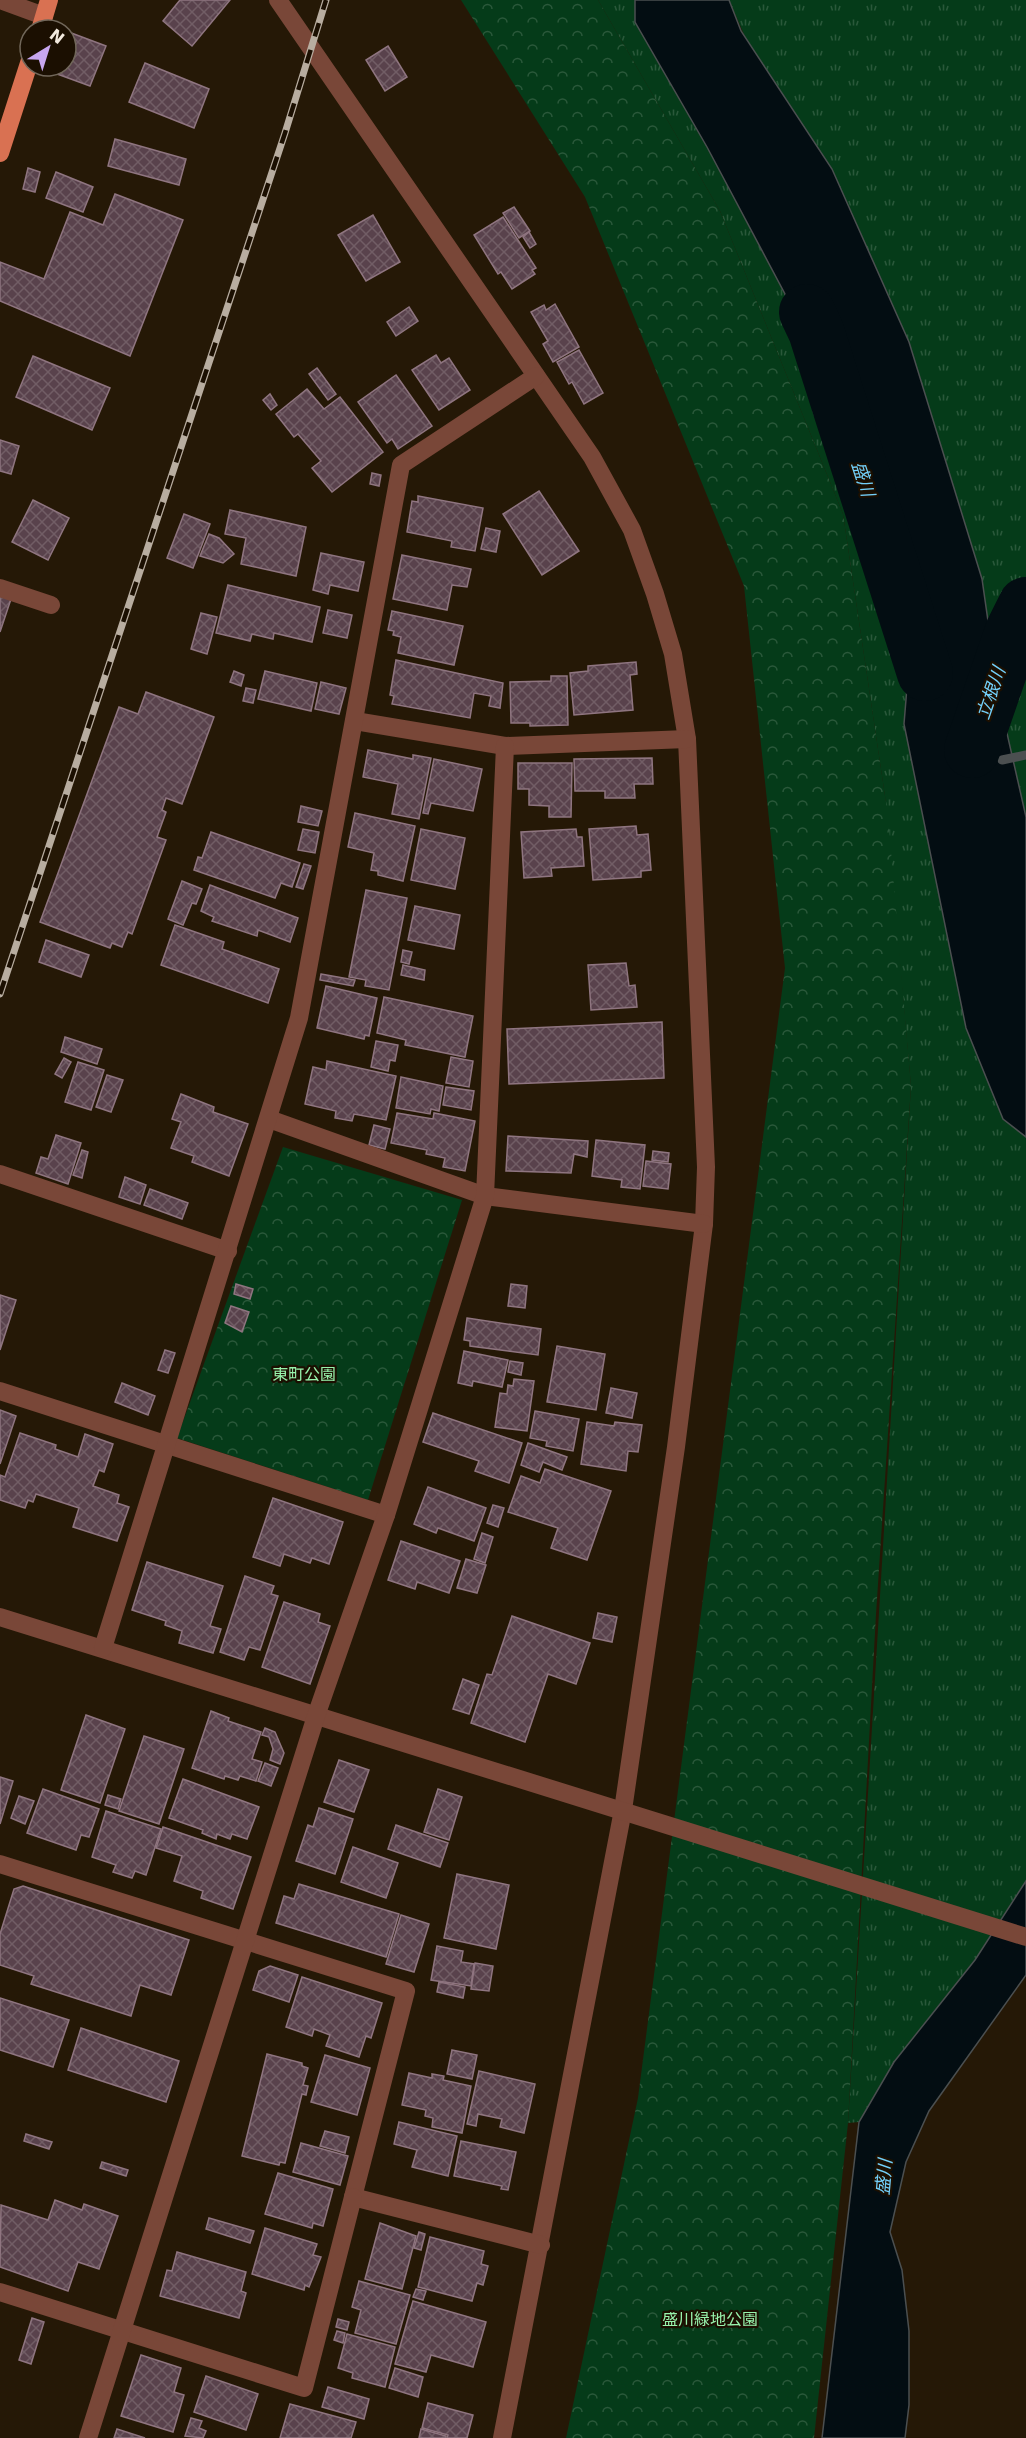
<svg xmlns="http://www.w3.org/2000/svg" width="1026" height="2438" font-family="'DejaVu Sans','Noto Sans JP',sans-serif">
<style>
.grass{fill:url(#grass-tufts)}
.park{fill:url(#park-crowns)}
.water{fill:#030d12;stroke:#4b4f50;stroke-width:1.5}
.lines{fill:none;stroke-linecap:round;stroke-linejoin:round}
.stream{stroke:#4b4f50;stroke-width:9}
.river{stroke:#030d12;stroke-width:56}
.building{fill:url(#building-cross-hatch);stroke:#8f7580;stroke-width:1.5}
.minor{stroke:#794738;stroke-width:18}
.major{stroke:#d97152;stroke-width:18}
.rail-casing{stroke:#b8ada0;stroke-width:7}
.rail{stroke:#1b0f01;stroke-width:4.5;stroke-dasharray:14;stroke-linecap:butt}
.labels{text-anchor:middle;stroke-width:4.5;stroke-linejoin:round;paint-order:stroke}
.park-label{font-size:16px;fill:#97f3ac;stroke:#1b0f01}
.water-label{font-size:18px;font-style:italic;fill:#73d0fa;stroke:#1b0f01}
</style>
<defs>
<pattern id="grass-tufts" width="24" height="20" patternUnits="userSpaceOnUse" patternTransform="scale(1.5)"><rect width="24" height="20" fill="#053b19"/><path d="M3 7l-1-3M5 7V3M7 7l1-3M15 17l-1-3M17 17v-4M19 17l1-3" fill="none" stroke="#2a583a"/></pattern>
<pattern id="park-crowns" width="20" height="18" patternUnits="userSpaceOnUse" patternTransform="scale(1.5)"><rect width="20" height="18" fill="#053b19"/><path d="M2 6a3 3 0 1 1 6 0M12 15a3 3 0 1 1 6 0" fill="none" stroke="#2a583a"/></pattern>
<pattern id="building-cross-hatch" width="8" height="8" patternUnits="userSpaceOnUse" patternTransform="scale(1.5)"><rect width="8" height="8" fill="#59424c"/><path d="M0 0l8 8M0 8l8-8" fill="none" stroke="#715d65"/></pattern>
</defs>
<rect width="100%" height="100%" fill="#251806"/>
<!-- grass -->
<g class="grass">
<polygon points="598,0 635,0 635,22 707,147 854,425 892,514 909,663 904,724 966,1028 1003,1119 1026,1137 1026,1881 975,1960 894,2062 859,2122 848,2123 911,1086 885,796 843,514 720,211"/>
<polygon points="729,0 1026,0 1026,817 999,698 982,579"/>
</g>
<!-- park -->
<g class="park">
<polygon points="461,0 598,0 720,211 843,514 888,816 911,1086 876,1614 848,2123 814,2438 566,2438 638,2098 785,968 744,586 585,197"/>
<polygon points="283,1147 462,1200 368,1500 177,1438"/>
</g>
<!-- water -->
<g class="water">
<polygon points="635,0 729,0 741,31 832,169 909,342 982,579 999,698 1026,817 1026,1137 1003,1119 966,1028 904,724 909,663 892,514 854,424 707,147 635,22"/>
<polygon points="1026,1881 1026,1975 929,2111 906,2162 890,2232 902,2270 909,2331 909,2405 905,2438 822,2438 859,2122 894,2062 975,1960"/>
</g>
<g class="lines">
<!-- stream -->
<polyline class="stream" points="1002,760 1026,755"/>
<!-- river -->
<g class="river">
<polyline points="807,312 816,331 925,673"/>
<polyline points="972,750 1013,631 1026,605"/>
</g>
</g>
<!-- building -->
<g class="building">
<polygon points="180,0 230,0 192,46 163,21"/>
<polygon points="66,31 106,46 90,86 49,71 51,66 66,66"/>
<polygon points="388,46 407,77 385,91 366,60"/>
<polygon points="145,63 209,89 194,128 129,102"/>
<polygon points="115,139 186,159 179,185 108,166"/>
<polygon points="28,168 40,172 35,192 23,189"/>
<polygon points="56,172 93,187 83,212 46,198"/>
<polygon points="115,194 183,220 130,356 0,301 0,262 44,279 70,212 103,225"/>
<polygon points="514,207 530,231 519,238 503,213"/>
<polygon points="373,215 400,262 366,281 338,235"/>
<polygon points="503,217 536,268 532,270 535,274 512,289 501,272 498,274 474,235"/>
<polygon points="529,232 536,244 530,248 523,237"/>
<polygon points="555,304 579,347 553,362 543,344 548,341 531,312 544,305 546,310"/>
<polygon points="409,307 418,321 396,336 387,322"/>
<polygon points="579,350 603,393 584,404 572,382 569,384 557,362"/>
<polygon points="436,355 441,363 449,358 470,390 439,410 412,370"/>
<polygon points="33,356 110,388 92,430 16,397"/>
<polygon points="317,368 336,394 328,400 309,374"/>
<polygon points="396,375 432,426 398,449 392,439 387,443 358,402"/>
<polygon points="307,389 324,409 340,397 383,452 332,492 312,468 321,461 298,434 294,437 276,414"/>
<polygon points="270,394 277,405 271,410 263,400"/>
<polygon points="0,440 19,446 11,474 0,471"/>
<polygon points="372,473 381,475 379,486 370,484"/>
<polygon points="539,491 579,551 542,575 503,514"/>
<polygon points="418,496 483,508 475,551 451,547 452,541 407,532 412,501 418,502"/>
<polygon points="33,500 69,518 48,560 12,542"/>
<polygon points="230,510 306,527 296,576 241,564 246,538 225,534"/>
<polygon points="184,514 210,524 193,568 167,558"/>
<polygon points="486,528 500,531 496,552 481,549"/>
<polygon points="209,534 219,538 234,554 223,563 200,556"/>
<polygon points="321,553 364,562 358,591 330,585 328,594 313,590"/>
<polygon points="402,555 471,569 467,587 452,585 447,610 393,599"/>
<polygon points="228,585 320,607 312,642 274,633 273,639 252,634 250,641 216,633"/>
<polygon points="0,595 11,599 0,632"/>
<polygon points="328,610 352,615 347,638 323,633"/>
<polygon points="392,611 463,626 454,665 398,653 401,637 393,635 394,631 388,630"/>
<polygon points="201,613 217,617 207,654 191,649"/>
<polygon points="396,660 503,683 500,708 489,706 491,696 474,693 470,718 392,704 394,696 390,695"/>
<polygon points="636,662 637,674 630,675 633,710 574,715 570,673 588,671 588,666"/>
<polygon points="234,671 244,675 241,686 230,682"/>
<polygon points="265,671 317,683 311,711 258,699"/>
<polygon points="551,676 567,676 568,725 530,726 530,723 511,723 510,682 551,681"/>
<polygon points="321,682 346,688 339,714 315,709"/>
<polygon points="246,688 256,690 253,703 243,701"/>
<polygon points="146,692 214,717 182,804 166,798 162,810 166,812 157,837 166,840 132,934 128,932 122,947 112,943 110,948 40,922 119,707 138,714"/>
<polygon points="368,750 413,759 413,755 431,758 419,819 392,814 398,784 363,777"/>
<polygon points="652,758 653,784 634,784 635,798 605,798 605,791 575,791 574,759"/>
<polygon points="434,759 482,769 473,811 431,803 428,814 423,813"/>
<polygon points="518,763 572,763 571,817 549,817 549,806 529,805 529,789 518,789"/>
<polygon points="301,806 322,811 318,826 298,822"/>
<polygon points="355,813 415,826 403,881 378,875 378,871 371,870 374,853 348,847"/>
<polygon points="636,826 637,835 648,834 651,870 641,871 641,877 593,880 589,829"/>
<polygon points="303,829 319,832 315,853 298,850"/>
<polygon points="421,829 465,838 455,889 411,880"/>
<polygon points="576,829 577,837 582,837 584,866 551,868 552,876 524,878 521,832"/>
<polygon points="211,832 300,863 292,887 281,883 275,898 194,870 198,857 202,858"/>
<polygon points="304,864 311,866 303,889 296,887"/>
<polygon points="182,881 202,889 196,904 192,903 183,925 168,919"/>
<polygon points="210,885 298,918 290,942 258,930 257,936 212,921 214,917 201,911"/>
<polygon points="366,890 407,898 389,990 365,986 366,980 349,977"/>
<polygon points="415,906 460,915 454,949 408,940"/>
<polygon points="175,925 224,942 222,949 279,969 268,1003 161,965"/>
<polygon points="46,940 89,955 81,977 39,962"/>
<polygon points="403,950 412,952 409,964 401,962"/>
<polygon points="626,963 629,986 635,985 637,1007 591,1010 588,965"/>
<polygon points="403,965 425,970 424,980 401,975"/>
<polygon points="321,974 355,980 353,986 320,980"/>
<polygon points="326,986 377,998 369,1036 365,1035 364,1039 317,1028"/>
<polygon points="384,997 473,1016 465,1057 405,1045 406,1040 377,1033"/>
<polygon points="662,1022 664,1078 509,1084 507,1029"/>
<polygon points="65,1037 102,1049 97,1064 61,1052"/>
<polygon points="376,1041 398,1045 395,1061 390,1060 388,1071 371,1067"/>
<polygon points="451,1057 473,1061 469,1087 446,1083"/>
<polygon points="64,1058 71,1062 62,1078 55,1074"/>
<polygon points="327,1061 396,1076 386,1120 354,1114 352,1121 335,1118 336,1111 305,1104 313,1067 326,1070"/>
<polygon points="78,1062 104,1070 91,1110 65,1102"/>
<polygon points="107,1075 123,1080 111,1112 96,1107"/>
<polygon points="401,1077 443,1086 439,1111 431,1109 430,1114 396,1108"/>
<polygon points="446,1087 474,1091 471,1110 443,1105"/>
<polygon points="181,1094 214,1107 213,1112 248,1124 229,1176 192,1162 194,1156 171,1148 181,1122 172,1119"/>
<polygon points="397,1113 433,1119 434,1113 475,1121 465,1171 443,1167 445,1158 426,1154 427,1150 391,1143"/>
<polygon points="374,1125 390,1129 385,1149 369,1145"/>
<polygon points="56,1135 81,1143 68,1184 36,1173 41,1157 48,1159"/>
<polygon points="508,1136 588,1141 587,1157 574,1154 571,1173 506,1171"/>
<polygon points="596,1140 645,1145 640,1189 621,1187 622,1180 592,1176"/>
<polygon points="82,1150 88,1152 82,1178 73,1175"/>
<polygon points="653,1151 669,1153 668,1162 652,1160"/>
<polygon points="646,1161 671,1164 668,1189 643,1186"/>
<polygon points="125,1177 146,1185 140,1204 119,1197"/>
<polygon points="150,1189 188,1203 182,1219 144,1205"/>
<polygon points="236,1284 253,1289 250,1299 234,1294"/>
<polygon points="511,1284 527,1286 525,1308 508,1306"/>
<polygon points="0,1295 16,1300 0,1350"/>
<polygon points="231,1306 249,1312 242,1332 225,1323"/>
<polygon points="467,1318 541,1329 538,1355 470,1346 470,1341 464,1340"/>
<polygon points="557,1346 605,1354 596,1410 547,1402"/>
<polygon points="165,1350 175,1353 168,1373 158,1370"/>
<polygon points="464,1351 508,1360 502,1387 473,1381 472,1386 458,1383"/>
<polygon points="510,1361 523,1363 521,1375 508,1372"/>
<polygon points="514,1379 534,1381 527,1431 495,1427 500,1393 507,1394 508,1385 513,1386"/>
<polygon points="122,1383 155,1396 148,1415 115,1402"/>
<polygon points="611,1388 637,1393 632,1418 606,1413"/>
<polygon points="0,1410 16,1416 0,1464"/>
<polygon points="535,1411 579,1419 573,1451 546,1446 547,1441 530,1438"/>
<polygon points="433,1413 522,1443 509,1483 475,1471 479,1461 423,1442"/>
<polygon points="587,1422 614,1426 615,1422 642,1425 638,1452 628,1451 626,1471 581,1464"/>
<polygon points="20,1433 56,1445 55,1449 78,1457 85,1434 113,1444 104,1472 99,1470 93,1486 119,1495 117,1503 129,1507 117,1541 73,1527 79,1508 36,1494 33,1502 28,1500 25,1508 0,1500 0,1475 5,1477"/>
<polygon points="528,1443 567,1457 562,1470 543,1462 539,1472 521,1465"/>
<polygon points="545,1469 611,1491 587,1560 551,1548 558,1528 508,1512 521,1476 540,1483"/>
<polygon points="428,1487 486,1508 474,1541 438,1528 436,1533 414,1524"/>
<polygon points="273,1498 343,1522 329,1564 312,1558 310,1563 284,1554 280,1566 253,1557"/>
<polygon points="493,1505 504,1508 498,1527 487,1523"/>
<polygon points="482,1533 493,1537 485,1563 474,1559"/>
<polygon points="401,1541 460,1561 449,1593 417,1582 415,1589 388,1580"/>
<polygon points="466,1559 486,1565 477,1593 457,1588"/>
<polygon points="147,1562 223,1586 210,1626 221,1629 213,1653 179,1643 182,1631 165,1625 166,1621 132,1610"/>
<polygon points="245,1576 274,1586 271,1594 278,1596 260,1650 249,1647 244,1660 220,1652"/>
<polygon points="284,1602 320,1614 318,1622 330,1626 310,1684 262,1667"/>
<polygon points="598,1613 617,1617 612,1642 593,1638"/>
<polygon points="512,1616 590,1643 576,1684 548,1674 525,1742 471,1723 487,1674 492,1675"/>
<polygon points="463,1679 479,1685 469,1714 453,1709"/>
<polygon points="211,1711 229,1718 228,1721 261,1732 252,1759 262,1762 256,1781 240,1776 238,1780 225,1776 224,1779 192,1768"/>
<polygon points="86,1715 125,1729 100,1803 61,1790"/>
<polygon points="265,1728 275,1732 284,1753 280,1764 270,1760 273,1749 269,1737 262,1735"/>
<polygon points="144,1736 184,1749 159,1824 119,1811"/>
<polygon points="339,1760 369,1770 354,1812 324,1802"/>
<polygon points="265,1763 278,1768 271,1786 258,1781"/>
<polygon points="0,1777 13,1781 0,1824"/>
<polygon points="183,1779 259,1807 247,1839 232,1834 230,1839 217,1834 216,1839 202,1833 203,1830 169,1818"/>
<polygon points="43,1789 99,1809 89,1837 81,1835 76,1850 27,1833"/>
<polygon points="438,1789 462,1797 449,1840 424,1832"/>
<polygon points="108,1795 121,1799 118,1809 105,1805"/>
<polygon points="19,1796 34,1801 25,1824 11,1818"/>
<polygon points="319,1808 353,1819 335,1874 296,1861 308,1825 313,1827"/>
<polygon points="106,1811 161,1829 146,1875 135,1871 132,1878 113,1872 116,1865 92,1857"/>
<polygon points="396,1825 448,1843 440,1867 388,1849"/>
<polygon points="163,1827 251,1857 233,1909 201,1898 203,1891 174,1881 182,1856 156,1848"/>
<polygon points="353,1847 398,1863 386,1898 341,1882"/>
<polygon points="457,1874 509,1885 496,1949 444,1938"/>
<polygon points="299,1884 399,1914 386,1957 276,1923 284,1896 294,1899"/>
<polygon points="23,1886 189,1940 171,1995 140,1985 131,2016 31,1984 34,1976 0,1965 0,1934 14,1889"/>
<polygon points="401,1915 429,1924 414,1972 386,1964"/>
<polygon points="437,1946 463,1951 461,1962 474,1964 471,1986 431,1980"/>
<polygon points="475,1963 493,1966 489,1991 471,1989"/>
<polygon points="270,1966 298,1975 289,2002 253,1990 259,1971"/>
<polygon points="302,1977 382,2003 371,2038 366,2036 359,2057 326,2046 330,2035 314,2029 312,2036 286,2027"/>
<polygon points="439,1982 465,1987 463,1998 437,1992"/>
<polygon points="0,1998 69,2020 53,2067 0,2050"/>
<polygon points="81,2028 179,2061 166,2102 68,2070"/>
<polygon points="452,2050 477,2055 472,2079 447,2074"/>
<polygon points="267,2054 302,2063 302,2066 308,2068 303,2085 308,2086 306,2095 302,2094 285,2163 280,2162 279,2165 242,2156"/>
<polygon points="325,2055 370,2068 357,2115 311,2102"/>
<polygon points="479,2071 535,2084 524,2133 500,2127 502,2119 478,2114 476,2126 467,2124"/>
<polygon points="409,2073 432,2078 432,2074 444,2076 443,2080 471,2086 462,2133 432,2127 433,2118 425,2116 426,2110 402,2105"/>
<polygon points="399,2122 457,2136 448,2176 412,2167 417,2150 394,2144"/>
<polygon points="325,2131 349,2137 345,2153 320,2146"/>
<polygon points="26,2134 52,2142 49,2149 24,2141"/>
<polygon points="461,2141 516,2152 508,2190 501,2189 502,2186 454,2176"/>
<polygon points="301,2143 348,2156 340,2185 293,2172"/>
<polygon points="102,2162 128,2170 126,2176 100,2168"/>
<polygon points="278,2173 333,2189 323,2226 313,2223 312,2228 265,2214"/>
<polygon points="55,2200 82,2210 84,2204 118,2216 99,2269 78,2262 68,2291 0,2267 1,2205 48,2220"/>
<polygon points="209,2218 254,2231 250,2243 206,2229"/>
<polygon points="380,2223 416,2236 402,2289 365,2279"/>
<polygon points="265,2228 317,2244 313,2255 321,2257 309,2287 305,2285 304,2290 252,2274"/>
<polygon points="419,2232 425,2234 421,2250 414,2248"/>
<polygon points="430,2237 484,2251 481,2264 488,2266 483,2285 477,2283 472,2301 418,2287"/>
<polygon points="177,2252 246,2272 241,2291 246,2293 239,2318 160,2296 167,2270 172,2271"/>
<polygon points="359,2281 410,2295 396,2344 355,2333 361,2310 352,2307"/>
<polygon points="416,2289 426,2291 423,2300 413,2297"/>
<polygon points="413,2301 486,2322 473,2367 431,2355 426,2372 395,2364"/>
<polygon points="32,2318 44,2322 31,2364 19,2360"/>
<polygon points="338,2319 349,2322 347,2330 336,2327"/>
<polygon points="337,2331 345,2333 343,2343 334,2340"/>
<polygon points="347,2334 395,2347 385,2387 352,2378 353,2373 338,2368"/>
<polygon points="141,2355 181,2368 174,2392 184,2395 173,2432 121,2416"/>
<polygon points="395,2368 423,2377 418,2397 389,2388"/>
<polygon points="206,2376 258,2394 246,2430 194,2412"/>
<polygon points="328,2387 369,2399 364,2419 322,2407"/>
<polygon points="428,2403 473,2415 467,2438 447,2438 448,2435 422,2428"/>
<polygon points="290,2404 356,2422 351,2438 280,2438"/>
<polygon points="191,2418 202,2421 199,2428 206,2431 203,2438 185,2436"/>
<polygon points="117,2429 145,2438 114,2438"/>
<polygon points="421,2429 446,2436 446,2438 419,2438"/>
</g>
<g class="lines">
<!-- minor -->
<g class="minor">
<polyline points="0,0 44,16"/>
<polyline points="278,0 592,457 632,530 655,594 673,654 687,739 706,1167 704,1224 676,1447 623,1810 502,2438"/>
<polyline points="0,588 51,605"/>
<polyline points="355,721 505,746 687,739"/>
<polyline points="269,1119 485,1196 704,1224"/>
<polyline points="0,1174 228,1251"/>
<polyline points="0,1391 386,1515"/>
<polyline points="0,1617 1026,1937"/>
<polyline points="103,1648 299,1018 401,465 536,376"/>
<polyline points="0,1864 406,1991 353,2197 541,2245"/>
<polyline points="0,2292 304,2388 353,2197"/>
<polyline points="88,2438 316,1716 386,1515 485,1196 505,746"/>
</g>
<!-- major -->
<g class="major">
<polyline points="40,30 49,0"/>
<polyline points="0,153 30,60"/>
</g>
<!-- rail casing -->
<g class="rail-casing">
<polyline id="rail" points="0,994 285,133 326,0"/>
</g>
<!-- rail -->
<use href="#rail" class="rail"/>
</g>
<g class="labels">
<!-- park labels -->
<g class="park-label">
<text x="304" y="1380">東町公園</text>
<text x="710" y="2325">盛川緑地公園</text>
</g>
<!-- water labels -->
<g class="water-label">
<text transform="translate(863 479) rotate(72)" y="6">盛川</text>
<text transform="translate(991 693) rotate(-71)" y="6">立根川</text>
<text transform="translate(884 2177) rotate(-85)" y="6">盛川</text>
</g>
</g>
<!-- north arrow -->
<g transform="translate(48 48) rotate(38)"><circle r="28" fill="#1b0f01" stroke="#71675a" stroke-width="1.5"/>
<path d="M0-4.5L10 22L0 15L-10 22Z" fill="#c7a6ef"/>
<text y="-9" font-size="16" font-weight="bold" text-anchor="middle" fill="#f3eadf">N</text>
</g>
</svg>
